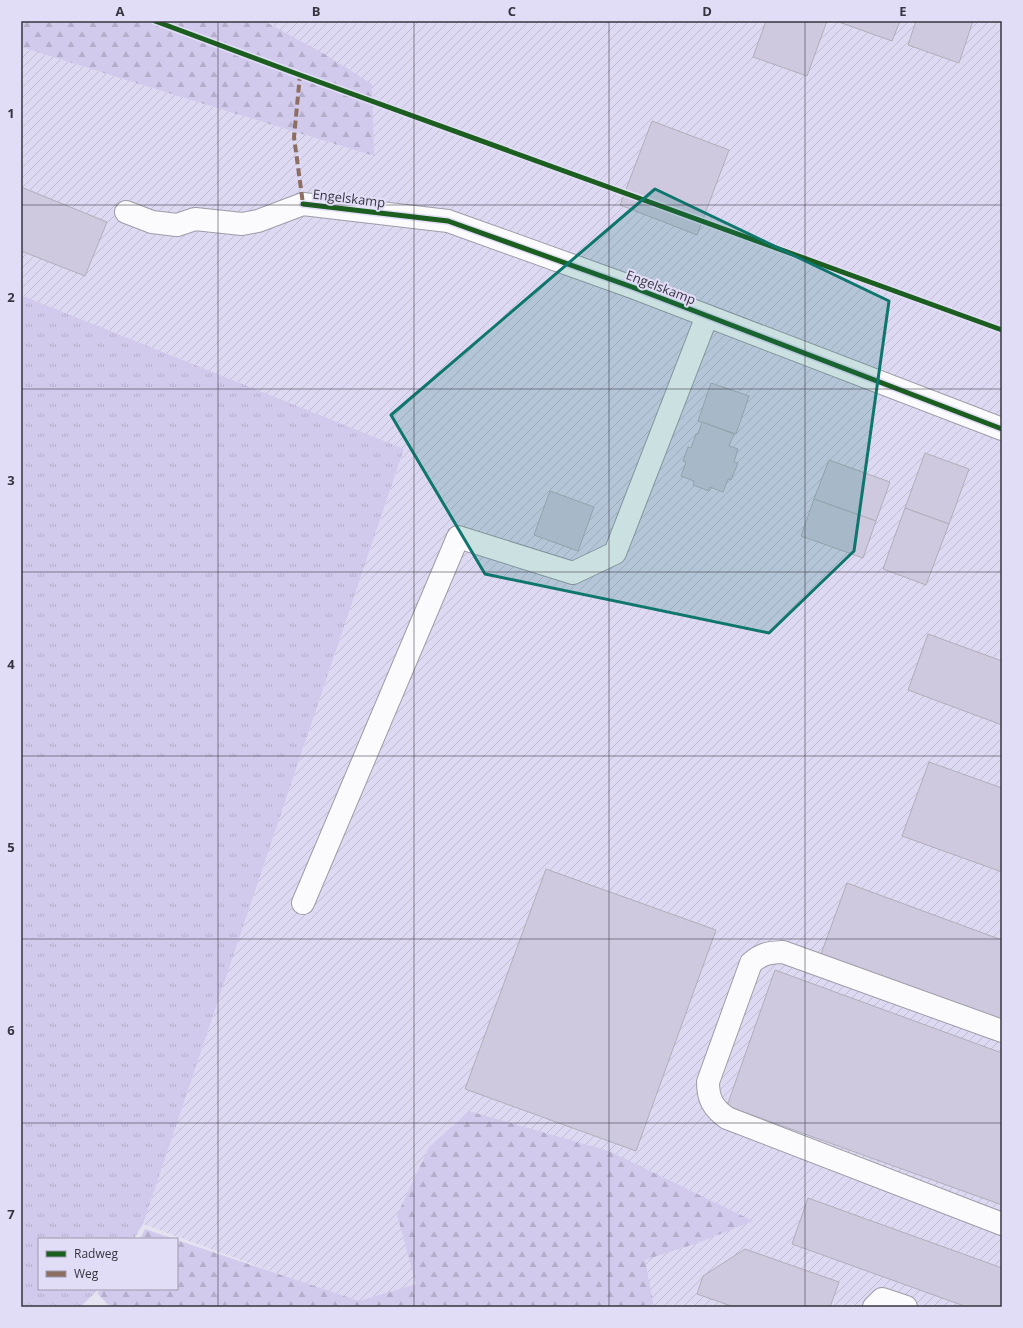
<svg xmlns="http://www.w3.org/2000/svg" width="1023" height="1328" font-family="'Open Sans',sans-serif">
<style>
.industrial{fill:url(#industrial-furrows)}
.grass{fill:url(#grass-tufts)}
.forest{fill:url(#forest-firs)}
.building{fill:#cec9df;stroke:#b0aeb9}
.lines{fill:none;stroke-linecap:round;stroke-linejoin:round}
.minor-casing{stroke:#9e9ca7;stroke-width:24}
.minor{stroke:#fbfbfd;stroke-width:22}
.quiet{stroke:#8d6e63;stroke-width:4;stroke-dasharray:8 4;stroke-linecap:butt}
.cycleway-casing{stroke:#e2ddf7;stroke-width:8}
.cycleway{stroke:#1b5e20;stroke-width:5}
.marked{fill:#0f766e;fill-opacity:0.2;stroke:#0f766e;stroke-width:3;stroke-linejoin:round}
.grid{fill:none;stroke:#36343e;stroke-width:1;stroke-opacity:0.55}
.labels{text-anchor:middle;stroke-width:4;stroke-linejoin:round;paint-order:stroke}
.street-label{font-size:13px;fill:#36343e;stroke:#e2ddf7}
.neatline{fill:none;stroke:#36343e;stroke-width:1.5}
.grid-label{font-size:13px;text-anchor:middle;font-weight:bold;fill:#36343e}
</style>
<defs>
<pattern id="industrial-furrows" width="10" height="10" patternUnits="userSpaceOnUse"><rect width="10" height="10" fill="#ded9f2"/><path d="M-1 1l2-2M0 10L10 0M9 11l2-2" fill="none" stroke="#bfbbd1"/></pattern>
<pattern id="grass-tufts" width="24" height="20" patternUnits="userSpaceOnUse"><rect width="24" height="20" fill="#d2caec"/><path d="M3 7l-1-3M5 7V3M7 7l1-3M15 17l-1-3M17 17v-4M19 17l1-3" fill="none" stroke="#b5aecb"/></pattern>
<pattern id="forest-firs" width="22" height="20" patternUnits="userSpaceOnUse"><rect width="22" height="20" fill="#d2caec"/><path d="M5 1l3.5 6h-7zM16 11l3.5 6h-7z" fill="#b5aecb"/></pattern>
</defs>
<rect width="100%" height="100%" fill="#e6e3f1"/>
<!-- industrial -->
<polygon class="industrial" points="264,21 1002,21 1002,1307 355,1307 355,1302 143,1224 404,450 21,295 21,47 129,81 374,156 321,52"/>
<!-- grass -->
<polygon class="grass" points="21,295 404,449 143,1224 134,1239 39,1239 39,1289 99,1289 80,1307 21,1307"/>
<!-- forest -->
<g class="forest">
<polygon points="21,21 264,21 321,52 372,84 374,156 129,81 21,47"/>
<polygon points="469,1111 609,1151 753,1221 698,1243 645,1260 654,1307 110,1307 97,1293 102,1289 177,1289 177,1240 359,1301 416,1284 397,1215 429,1147"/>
<polygon points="145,1229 174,1239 140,1239"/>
</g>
<!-- building -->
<g class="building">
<polygon points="766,21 827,21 807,76 753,57"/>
<polygon points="836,21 900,21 892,41"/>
<polygon points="916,21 973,21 959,63 908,45"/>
<polygon points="652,121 729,150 697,235 620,205"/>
<polygon points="21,187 107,222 85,276 21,251"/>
<polygon points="711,383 749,396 736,434 698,421"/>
<polygon points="702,422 734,434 729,446 738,449 734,462 738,463 731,480 728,479 723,492 710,487 709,491 693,485 694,481 681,476 686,462 683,461 688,447 691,448 696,434 698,434"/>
<polygon points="925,453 969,469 949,524 905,508"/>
<polygon points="829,460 890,482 876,521 814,499"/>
<polygon points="550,491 594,507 578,551 534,535"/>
<polygon points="814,499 876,521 863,558 801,536"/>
<polygon points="905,508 949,524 926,585 883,569"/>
<polygon points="928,634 1002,661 1002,725 908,690"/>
<polygon points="929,762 1002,788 1002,872 902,836"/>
<polygon points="546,869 716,930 636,1151 465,1089"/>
<polygon points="847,883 1002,940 1002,1021 821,954"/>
<polygon points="775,970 1002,1053 1002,1205 727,1106"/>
<polygon points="808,1198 1002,1268 1002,1307 967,1307 792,1244"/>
<polygon points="745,1249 839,1282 830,1307 734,1307 697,1294 703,1276"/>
</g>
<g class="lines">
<!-- minor casing -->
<g class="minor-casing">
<g id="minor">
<polyline points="126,212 152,222 177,225 195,219 242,224 258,221 303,204 448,221 632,287 1002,429"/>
<polyline points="303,903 458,537 573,573 615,553 707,316"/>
<path d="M1002,1031L783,952C768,953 763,953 751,963L708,1082C708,1099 713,1108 727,1118L1002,1224"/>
<polyline points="874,1307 882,1299 906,1307"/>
</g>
</g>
<!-- minor -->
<use href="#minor" class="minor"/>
<!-- quiet -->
<polyline class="quiet" points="298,74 300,75 294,137 303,204"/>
<!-- cycleway casing -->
<g class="cycleway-casing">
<g id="cycleway">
<polyline points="155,21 300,75 1002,330"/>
<polyline points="303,204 448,221 632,287 1002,429"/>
</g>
</g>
<!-- cycleway -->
<use href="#cycleway" class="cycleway"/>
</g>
<!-- marked area -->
<path class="marked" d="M655,189L889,301L854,551L769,633L485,574L391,415Z"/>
<!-- grid -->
<path class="grid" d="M218,21V1307M414,21V1307M609,21V1307M805,21V1307M21,205H1002M21,389H1002M21,572H1002M21,756H1002M21,939H1002M21,1123H1002"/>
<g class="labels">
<!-- street labels -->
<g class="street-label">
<text transform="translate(349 198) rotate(7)" y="5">Engelskamp</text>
<text transform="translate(661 287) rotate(21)" y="5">Engelskamp</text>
</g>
</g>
<!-- border -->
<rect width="1023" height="1328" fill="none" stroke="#e2ddf7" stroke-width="44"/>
<!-- legend -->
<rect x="38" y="1238" width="140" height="52" fill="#e2ddf7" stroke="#9d99ad"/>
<rect x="46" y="1251" width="20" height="6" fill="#1b5e20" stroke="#9d99ad"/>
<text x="74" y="1258" font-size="12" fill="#36343e">Radweg</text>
<rect x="46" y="1271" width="20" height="6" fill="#8d6e63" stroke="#9d99ad"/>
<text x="74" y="1278" font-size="12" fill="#36343e">Weg</text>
<rect x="22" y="22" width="979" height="1284" class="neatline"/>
<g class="grid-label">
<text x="120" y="16">A</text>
<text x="316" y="16">B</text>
<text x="512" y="16">C</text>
<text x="707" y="16">D</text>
<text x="903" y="16">E</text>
<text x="11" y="118">1</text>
<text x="11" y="302">2</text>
<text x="11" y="485">3</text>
<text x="11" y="669">4</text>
<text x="11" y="852">5</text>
<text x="11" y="1035">6</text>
<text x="11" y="1219">7</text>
</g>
</svg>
